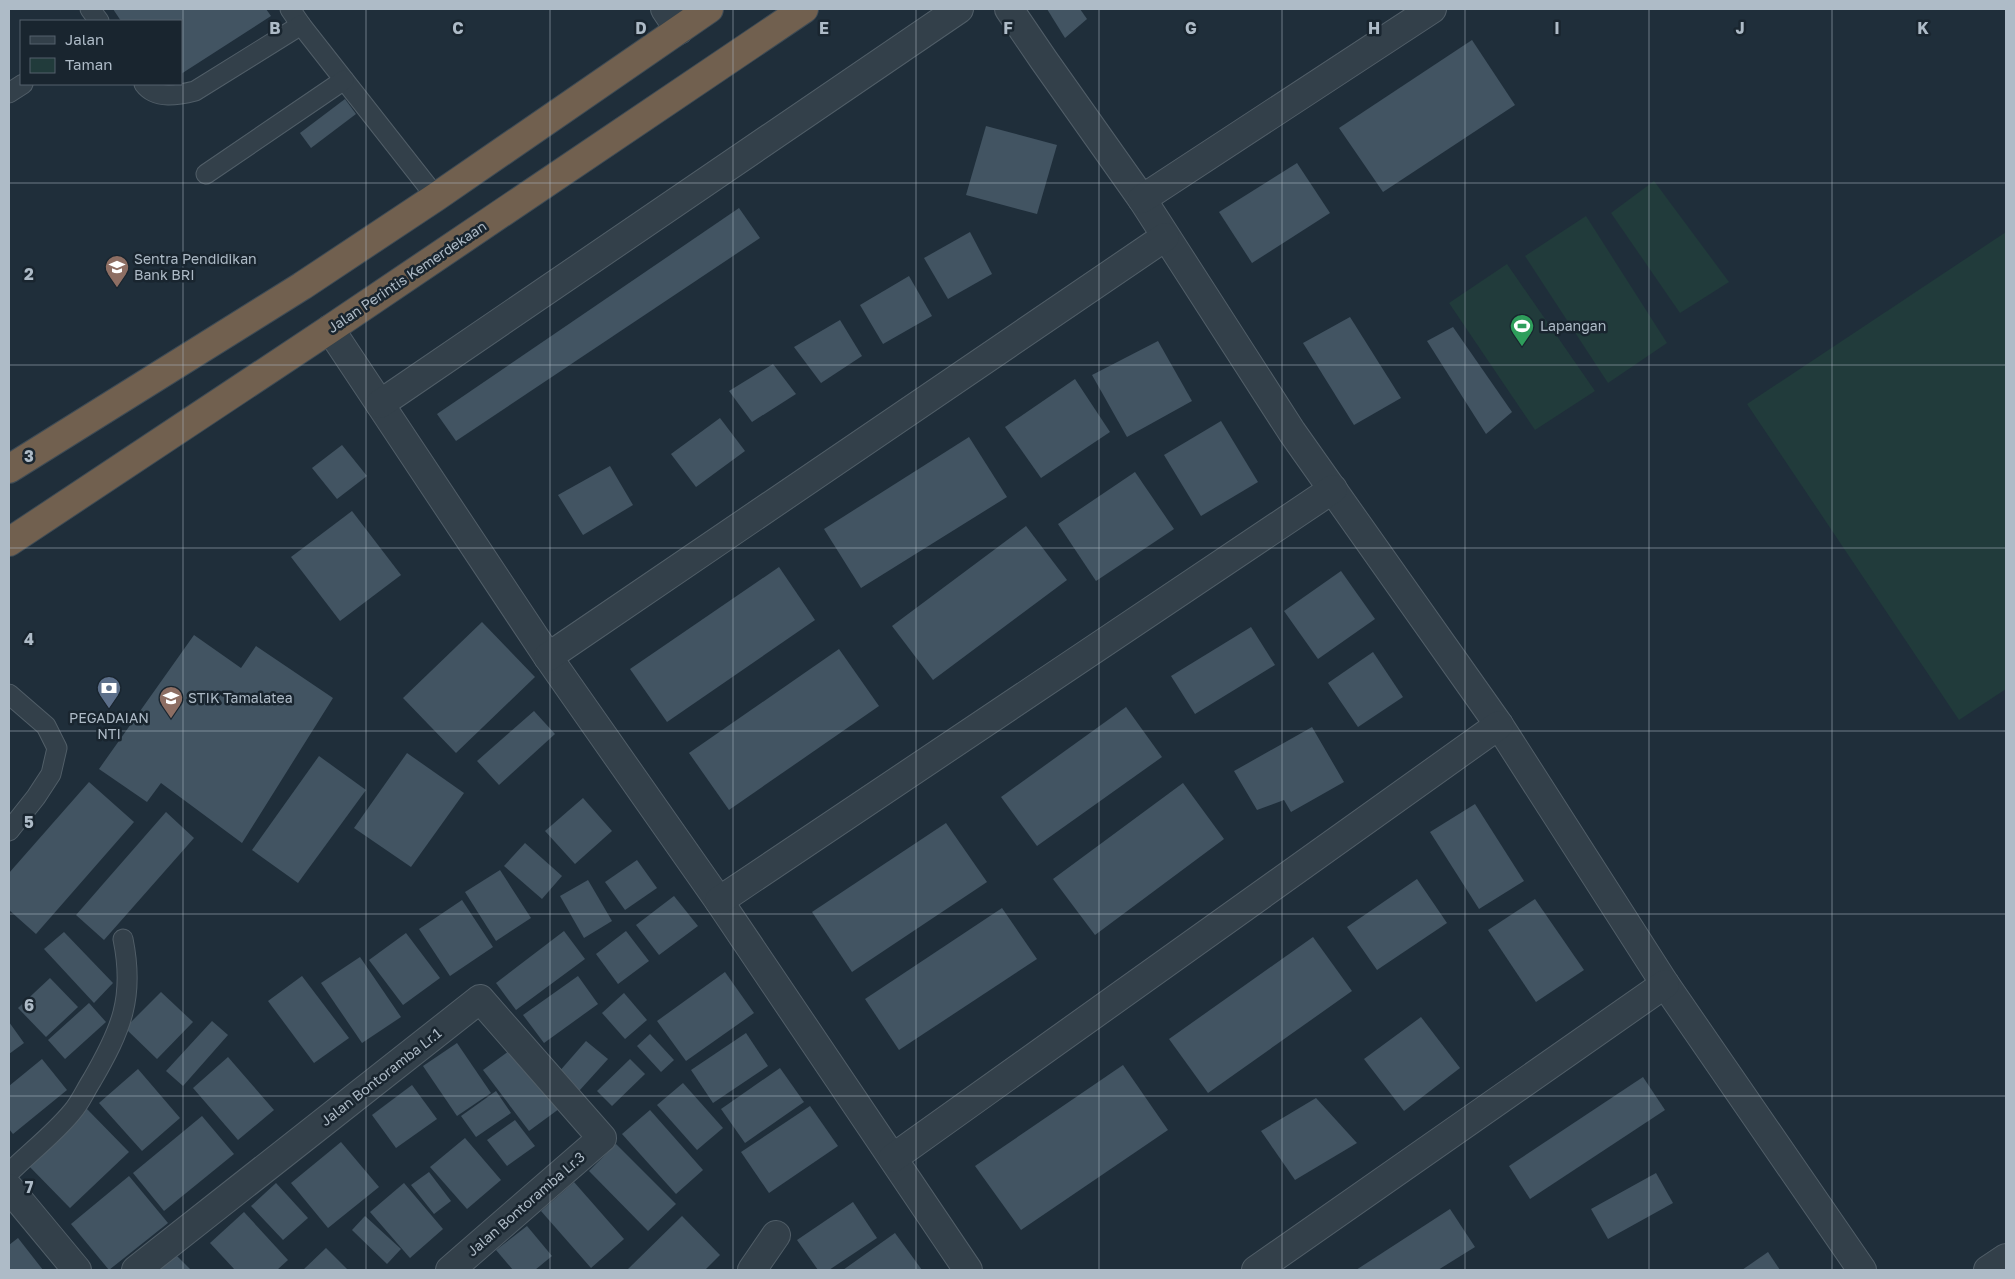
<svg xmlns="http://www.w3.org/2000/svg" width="2015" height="1279" font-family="'Golos Text',sans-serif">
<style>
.green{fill:#213b3b}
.building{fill:#425462}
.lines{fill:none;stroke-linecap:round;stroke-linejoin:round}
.lane-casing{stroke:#515e68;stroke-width:21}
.street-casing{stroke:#515e68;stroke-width:30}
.highway-casing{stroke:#3e4b55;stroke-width:30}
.lane{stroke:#33404a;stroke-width:19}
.street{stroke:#33404a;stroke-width:28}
.highway{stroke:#71604f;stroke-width:28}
.grid{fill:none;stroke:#aebbc7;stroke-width:1;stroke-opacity:0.55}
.labels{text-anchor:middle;stroke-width:5;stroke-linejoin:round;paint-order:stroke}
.poi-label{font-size:14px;fill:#aebbc7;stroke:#19252f;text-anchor:start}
.street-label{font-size:14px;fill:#aebbc7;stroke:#19252f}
.grid-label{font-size:16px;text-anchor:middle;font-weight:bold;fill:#aebbc7;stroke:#19252f;stroke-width:5;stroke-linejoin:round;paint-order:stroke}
</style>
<rect width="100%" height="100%" fill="#1f2e3a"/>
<!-- green -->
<g class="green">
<polygon points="1654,181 1729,282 1680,313 1611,213"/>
<polygon points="1586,216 1667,343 1608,383 1525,256"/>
<polygon points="2006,232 2006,689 1959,720 1747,404"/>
<polygon points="1507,264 1595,391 1535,430 1449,303"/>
</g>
<!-- building -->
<g class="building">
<polygon points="113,9 266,9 271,16 181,74 181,21 121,21"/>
<polygon points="1047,9 1080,9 1087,19 1065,38"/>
<polygon points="1472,40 1515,105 1383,192 1339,128"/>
<polygon points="345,99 356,114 311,148 300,133"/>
<polygon points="986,126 1057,145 1037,214 966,195"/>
<polygon points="1297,163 1330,213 1252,263 1219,212"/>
<polygon points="739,208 760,238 456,441 437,414"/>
<polygon points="970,232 992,274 948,299 924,258"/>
<polygon points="909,276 932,316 883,344 860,305"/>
<polygon points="1350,317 1401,398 1354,425 1303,343"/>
<polygon points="840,320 862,356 821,383 794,347"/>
<polygon points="1453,327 1512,412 1486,434 1427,341"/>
<polygon points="1158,341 1192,401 1127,437 1092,375"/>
<polygon points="773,364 796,394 752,422 729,391"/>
<polygon points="1075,379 1110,432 1041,478 1005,427"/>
<polygon points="720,418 745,451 696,487 671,454"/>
<polygon points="1221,421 1258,482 1201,516 1164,455"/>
<polygon points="969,437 1007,497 861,588 824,529"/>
<polygon points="342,445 367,476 337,499 312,468"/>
<polygon points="610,466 633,505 583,535 558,495"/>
<polygon points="1135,472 1174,529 1096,581 1058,524"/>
<polygon points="352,511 401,575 340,621 291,557"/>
<polygon points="1026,526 1067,580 933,680 892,626"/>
<polygon points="779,567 815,620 667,722 630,669"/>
<polygon points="1341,571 1375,619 1318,659 1284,611"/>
<polygon points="482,622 535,677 456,753 403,698"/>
<polygon points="1251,627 1275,665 1195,714 1171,676"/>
<polygon points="194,635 241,668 256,646 333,698 242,843 161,783 147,802 99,769"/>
<polygon points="839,649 879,706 729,810 689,753"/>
<polygon points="1373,652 1403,697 1358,727 1328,683"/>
<polygon points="1126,707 1162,757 1037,846 1001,797"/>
<polygon points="534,711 555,734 499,785 477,761"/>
<polygon points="1312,727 1344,782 1291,812 1284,800 1257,810 1234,771"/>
<polygon points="407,753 464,793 411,867 354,828"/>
<polygon points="319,756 366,790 298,883 252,850"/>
<polygon points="89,782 134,822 36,934 9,910 9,873"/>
<polygon points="1183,783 1224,839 1095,935 1053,879"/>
<polygon points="583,798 612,831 575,864 545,831"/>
<polygon points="1475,804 1524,881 1479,909 1430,832"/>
<polygon points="166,812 194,838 104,940 76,915"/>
<polygon points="946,823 987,882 852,972 812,912"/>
<polygon points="525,843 562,876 542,899 504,866"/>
<polygon points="637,860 657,888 625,910 605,882"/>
<polygon points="500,870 531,918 496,941 465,892"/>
<polygon points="1417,879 1447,923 1377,970 1347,927"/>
<polygon points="588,880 612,921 584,938 560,896"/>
<polygon points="674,896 698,926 659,955 636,925"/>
<polygon points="1535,899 1584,970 1536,1002 1488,930"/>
<polygon points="462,900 493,947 450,976 419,929"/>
<polygon points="1002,908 1037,959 899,1050 865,999"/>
<polygon points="564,931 585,959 516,1010 496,983"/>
<polygon points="626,931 649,961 618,984 596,954"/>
<polygon points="64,932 113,983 94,1003 44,949"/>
<polygon points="406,933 440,978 403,1005 369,960"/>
<polygon points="1313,937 1352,991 1208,1093 1169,1039"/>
<polygon points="360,957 401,1017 362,1043 321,983"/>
<polygon points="725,972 754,1013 686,1061 657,1021"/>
<polygon points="302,976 349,1038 314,1063 268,1001"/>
<polygon points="578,976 598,1004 544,1043 523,1015"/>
<polygon points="50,978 78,1007 46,1037 18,1008"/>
<polygon points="161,992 193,1022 157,1059 125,1028"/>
<polygon points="624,993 647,1020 625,1039 602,1013"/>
<polygon points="89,1003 106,1022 65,1059 48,1040"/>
<polygon points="1421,1017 1460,1068 1404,1111 1364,1059"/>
<polygon points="212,1021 228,1035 183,1086 166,1071"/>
<polygon points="9,1022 24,1043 9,1054"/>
<polygon points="746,1033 768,1066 713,1103 691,1070"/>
<polygon points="650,1034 674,1060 661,1072 637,1046"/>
<polygon points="586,1041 608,1059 579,1091 558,1073"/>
<polygon points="457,1043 491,1093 457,1116 423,1066"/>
<polygon points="517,1045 563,1106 529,1131 483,1070"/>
<polygon points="228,1057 274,1110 238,1140 193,1088"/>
<polygon points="42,1059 67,1090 13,1134 9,1129 9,1086"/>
<polygon points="630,1059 645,1074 612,1106 597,1091"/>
<polygon points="1123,1065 1168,1130 1021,1230 975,1166"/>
<polygon points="780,1068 804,1102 745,1143 721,1109"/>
<polygon points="138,1069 180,1118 142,1151 99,1103"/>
<polygon points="1643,1077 1665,1110 1530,1199 1509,1166"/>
<polygon points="683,1083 723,1128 697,1150 657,1105"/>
<polygon points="412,1085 437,1119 396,1148 372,1115"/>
<polygon points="496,1091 511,1113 476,1137 461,1116"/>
<polygon points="1316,1098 1357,1143 1295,1180 1261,1131"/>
<polygon points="810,1106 838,1146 769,1193 741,1152"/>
<polygon points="85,1107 129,1152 70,1208 26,1163"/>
<polygon points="650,1110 703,1170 676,1194 622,1134"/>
<polygon points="202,1116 234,1154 164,1211 133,1173"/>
<polygon points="515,1120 535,1146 507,1166 487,1140"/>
<polygon points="465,1138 501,1180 467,1209 430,1167"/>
<polygon points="341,1142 379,1187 328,1228 291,1183"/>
<polygon points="616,1144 676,1204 648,1231 589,1171"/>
<polygon points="429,1172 451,1201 434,1214 411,1185"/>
<polygon points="1656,1173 1673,1203 1608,1239 1591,1209"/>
<polygon points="129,1176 168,1223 109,1270 71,1224"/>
<polygon points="574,1182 624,1239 591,1268 541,1211"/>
<polygon points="276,1183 308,1218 283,1240 251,1206"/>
<polygon points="404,1183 443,1229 410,1258 370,1212"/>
<polygon points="853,1202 877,1238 829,1270 818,1270 797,1240"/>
<polygon points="1450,1209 1475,1247 1438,1270 1356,1270"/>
<polygon points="244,1212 288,1260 277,1270 235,1270 210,1243"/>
<polygon points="365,1216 401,1249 387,1264 352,1230"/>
<polygon points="682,1216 720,1255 705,1270 627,1270"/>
<polygon points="527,1226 552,1256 535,1270 513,1270 496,1250"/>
<polygon points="895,1233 922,1270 843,1270"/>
<polygon points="18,1238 43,1270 9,1270 9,1245"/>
<polygon points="326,1248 348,1270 303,1270"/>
<polygon points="172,1251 191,1270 153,1270"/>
<polygon points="1768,1252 1780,1270 1742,1270"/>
</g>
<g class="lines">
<!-- lane casing -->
<g class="lane-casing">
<g id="lane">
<polyline points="90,9 99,21"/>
<polyline points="290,9 301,25"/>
<path d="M144,84C156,100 179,95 195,91L301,25L436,197"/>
<polyline points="9,93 23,84"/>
<polyline points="206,174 344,80"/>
<polyline points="9,694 46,726 57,748 51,774 36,797 9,831"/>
<path d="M9,1173C29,1153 54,1134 72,1112C80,1103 85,1091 92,1080C121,1030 135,998 123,939"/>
</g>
</g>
<!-- street casing -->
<g class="street-casing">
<g id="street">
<polyline points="665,9 679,30"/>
<polyline points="1009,9 1043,59 1142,199 1292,432 1499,725 1665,984 1862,1270"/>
<polyline points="1142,199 1432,9"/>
<polyline points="330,329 548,657 719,901 968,1270"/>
<polyline points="380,404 959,9"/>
<polyline points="548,657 1165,237"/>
<polyline points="719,901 1333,489"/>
<polyline points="893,1158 1499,725"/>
<polyline points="9,1188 77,1270"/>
<polyline points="136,1270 480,999 602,1138 450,1270"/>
<polyline points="752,1270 776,1235"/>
<polyline points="1256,1270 1665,984"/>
<polyline points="1988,1270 2006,1258"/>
</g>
</g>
<!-- highway casing -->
<g class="highway-casing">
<g id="highway">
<polyline points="9,469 302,286 436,197 709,9"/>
<polyline points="9,542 330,329 804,9"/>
</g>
</g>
<!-- lane -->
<use href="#lane" class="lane"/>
<!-- street -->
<use href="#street" class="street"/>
<!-- highway -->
<use href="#highway" class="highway"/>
</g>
<!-- grid -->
<path class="grid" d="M183,9V1270M366,9V1270M550,9V1270M733,9V1270M916,9V1270M1099,9V1270M1282,9V1270M1465,9V1270M1649,9V1270M1832,9V1270M9,183H2006M9,365H2006M9,548H2006M9,731H2006M9,914H2006M9,1096H2006"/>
<!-- icons -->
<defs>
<g id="university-pin" transform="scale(1.25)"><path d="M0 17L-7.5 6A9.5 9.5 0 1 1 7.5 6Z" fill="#8d6e63" stroke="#19252f"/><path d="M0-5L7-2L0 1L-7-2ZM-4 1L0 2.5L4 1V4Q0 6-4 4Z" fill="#fff"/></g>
<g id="stadium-pin" transform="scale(1.25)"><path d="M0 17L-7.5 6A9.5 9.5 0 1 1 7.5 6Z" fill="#2e9e5b" stroke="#19252f"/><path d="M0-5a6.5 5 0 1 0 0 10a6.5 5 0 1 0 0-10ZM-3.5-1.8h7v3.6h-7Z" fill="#fff"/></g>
<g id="bank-pin" transform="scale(1.25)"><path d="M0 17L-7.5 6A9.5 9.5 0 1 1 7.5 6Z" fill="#5c6f8a" stroke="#19252f"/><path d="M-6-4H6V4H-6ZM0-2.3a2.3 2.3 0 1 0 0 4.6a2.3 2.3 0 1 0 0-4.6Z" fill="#fff"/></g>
</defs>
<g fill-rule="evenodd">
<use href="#university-pin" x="117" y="267"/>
<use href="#stadium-pin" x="1522" y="326"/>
<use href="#bank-pin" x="109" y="688"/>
<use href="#university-pin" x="171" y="698"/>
</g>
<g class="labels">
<!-- poi labels -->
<g class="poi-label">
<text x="134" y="264">Sentra Pendidikan<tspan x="134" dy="16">Bank BRI</tspan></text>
<text x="1540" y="331">Lapangan</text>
<text x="188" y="703">STIK Tamalatea</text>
<text x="109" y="723" text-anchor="middle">PEGADAIAN<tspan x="109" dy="16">NTI</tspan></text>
</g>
<!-- street labels -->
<g class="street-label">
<text transform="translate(407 277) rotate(-34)" y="5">Jalan Perintis Kemerdekaan</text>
<text transform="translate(381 1077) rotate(-38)" y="5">Jalan Bontoramba Lr.1</text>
<text transform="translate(526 1204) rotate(-41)" y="5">Jalan Bontoramba Lr.3</text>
</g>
</g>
<g class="grid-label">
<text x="275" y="34">B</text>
<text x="458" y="34">C</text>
<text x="641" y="34">D</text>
<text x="824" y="34">E</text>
<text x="1008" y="34">F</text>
<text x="1191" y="34">G</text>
<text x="1374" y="34">H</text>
<text x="1557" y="34">I</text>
<text x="1740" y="34">J</text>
<text x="1923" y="34">K</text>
<text x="29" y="280">2</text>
<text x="29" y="462">3</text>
<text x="29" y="645">4</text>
<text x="29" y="828">5</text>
<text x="29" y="1011">6</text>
<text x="29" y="1193">7</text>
</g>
<!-- border -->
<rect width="2015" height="1279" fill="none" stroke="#aebbc7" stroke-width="20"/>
<!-- legend -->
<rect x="20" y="20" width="162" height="65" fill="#19252f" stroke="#55616c"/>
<rect x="30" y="36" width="25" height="8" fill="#33404a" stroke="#55616c"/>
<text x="65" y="45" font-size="15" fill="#aebbc7">Jalan</text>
<rect x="30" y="58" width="25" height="15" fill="#213b3b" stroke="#55616c"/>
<text x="65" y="70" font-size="15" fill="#aebbc7">Taman</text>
</svg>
